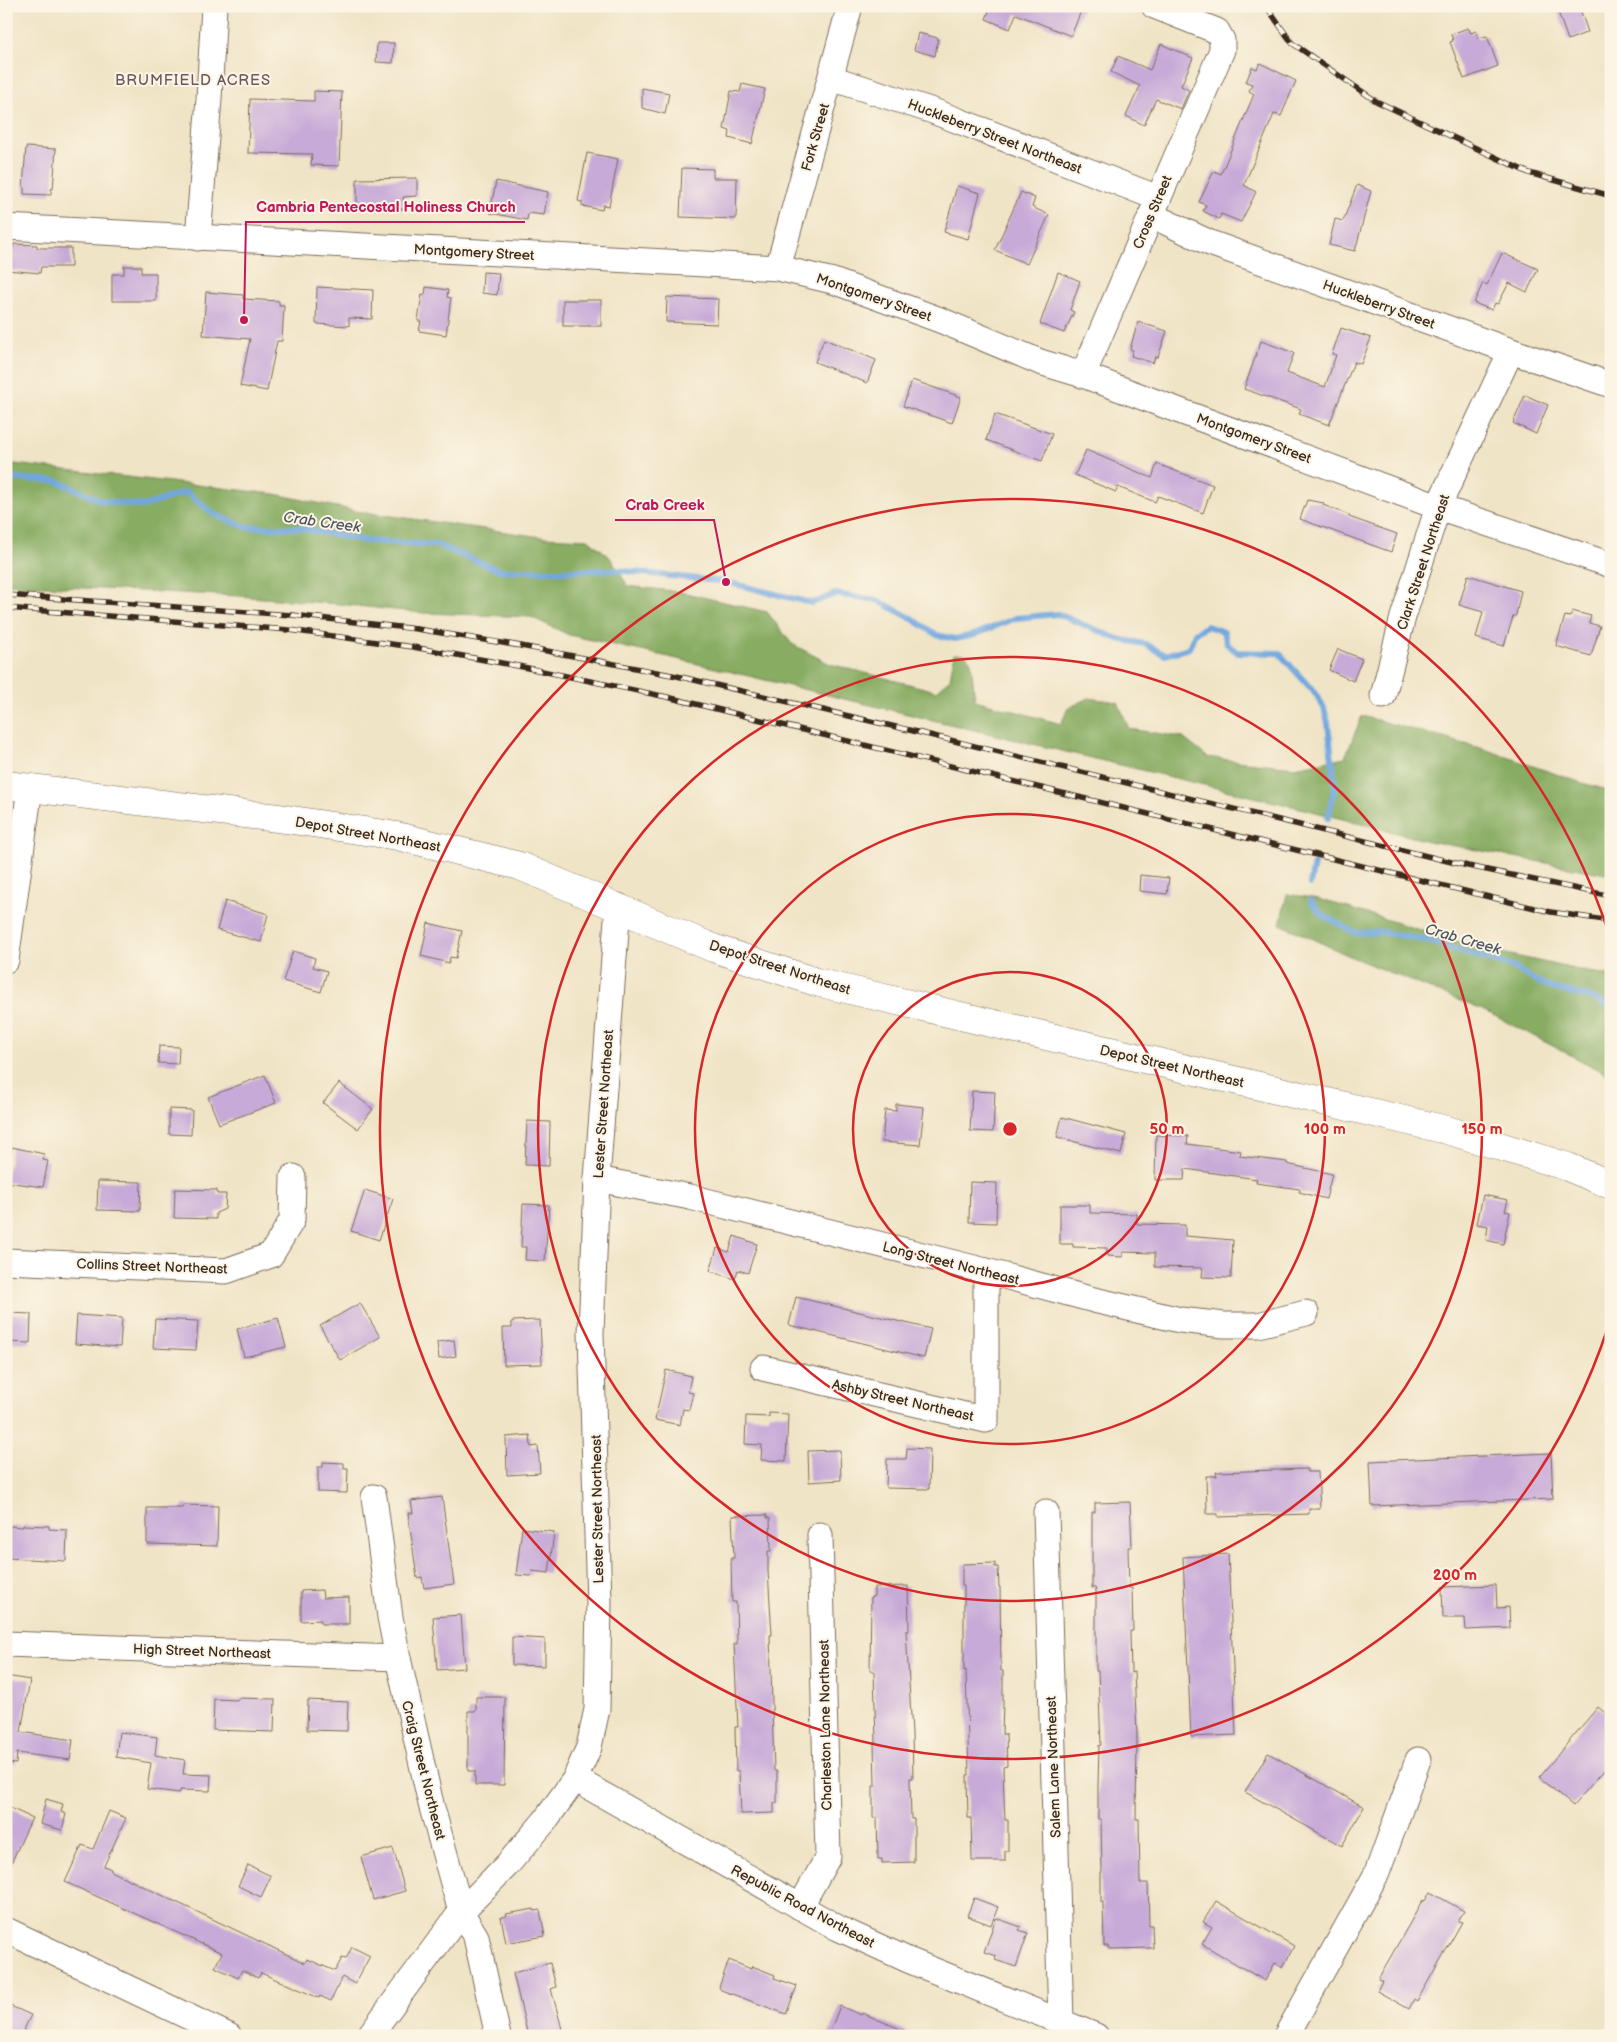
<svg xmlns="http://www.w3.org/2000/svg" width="1617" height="2042" font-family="'Balsamiq Sans',sans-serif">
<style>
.forest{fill:#87ac62;stroke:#616b40}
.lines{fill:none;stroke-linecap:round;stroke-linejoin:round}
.stream{stroke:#71a7df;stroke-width:6}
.building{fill:#c8aad8}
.minor-casing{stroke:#7a6b59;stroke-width:27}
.major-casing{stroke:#7a6b59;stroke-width:29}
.minor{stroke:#fff;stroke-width:25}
.major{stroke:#fff;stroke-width:28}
.rail-casing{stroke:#3b2a1e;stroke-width:5.5}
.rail{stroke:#fcf5e5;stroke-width:4;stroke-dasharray:11;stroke-linecap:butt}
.ring{fill:none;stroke:#d62828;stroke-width:2.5}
.labels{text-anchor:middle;stroke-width:4;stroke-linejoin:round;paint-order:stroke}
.street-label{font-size:14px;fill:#3b2a1e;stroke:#fcf5e5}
.neighbourhood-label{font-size:15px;letter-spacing:1px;fill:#6c575f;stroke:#fcf5e5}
.water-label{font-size:15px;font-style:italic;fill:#4e5662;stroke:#fcf5e5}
.centre{fill:#d62828;stroke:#fcf5e5;stroke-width:2.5}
.ring-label{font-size:15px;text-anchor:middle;font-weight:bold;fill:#d62828;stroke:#fcf5e5;stroke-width:4;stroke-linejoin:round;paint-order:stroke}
.leader{fill:none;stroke:#c2185b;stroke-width:2}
.callout-dot{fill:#c2185b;stroke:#fcf5e5;stroke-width:2}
.callout-label{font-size:15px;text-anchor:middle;font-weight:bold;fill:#c2185b;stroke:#fcf5e5;stroke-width:4;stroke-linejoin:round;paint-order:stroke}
</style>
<rect width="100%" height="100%" fill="#fcf5e5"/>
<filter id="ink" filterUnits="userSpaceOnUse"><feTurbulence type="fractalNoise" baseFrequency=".02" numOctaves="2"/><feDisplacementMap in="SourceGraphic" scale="10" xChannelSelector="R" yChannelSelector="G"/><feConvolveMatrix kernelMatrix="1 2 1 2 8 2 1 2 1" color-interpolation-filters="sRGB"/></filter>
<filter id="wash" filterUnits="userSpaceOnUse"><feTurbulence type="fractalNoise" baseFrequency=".0096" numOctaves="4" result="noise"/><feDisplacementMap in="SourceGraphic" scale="20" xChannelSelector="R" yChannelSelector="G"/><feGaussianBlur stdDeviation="1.12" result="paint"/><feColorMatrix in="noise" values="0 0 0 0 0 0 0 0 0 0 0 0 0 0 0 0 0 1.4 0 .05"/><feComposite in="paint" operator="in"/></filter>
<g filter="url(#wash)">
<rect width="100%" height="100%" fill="#f0e4c6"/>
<!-- forest -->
<g class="forest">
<polygon points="6,463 275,494 356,511 542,537 588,539 609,556 628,586 681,592 767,612 792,644 830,664 936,691 950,679 954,654 965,654 971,662 975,700 1061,724 1068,708 1089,698 1118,702 1129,729 1182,737 1207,757 1236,761 1295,767 1345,757 1362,716 1484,749 1582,783 1611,791 1611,875 1428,841 1296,807 673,658 569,635 531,617 423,613 338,604 238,596 6,584"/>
<polygon points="1287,894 1319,899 1479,948 1588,972 1611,975 1611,1076 1485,1011 1354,958 1280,924"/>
</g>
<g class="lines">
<!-- stream -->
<g class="stream">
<polyline points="6,478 57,481 102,501 144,506 186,492 215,515 246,527 299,528 366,541 437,545 499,570 558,571 616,570 726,582 812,603 835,594 877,600 911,618 937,635 955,639 974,635 1016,618 1058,614 1118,639 1145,644 1165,655 1189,648 1195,633 1207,626 1224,632 1227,644 1237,652 1279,653 1316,694 1324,708 1328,723 1335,786 1328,818"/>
<polyline points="1310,884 1314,864"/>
<polyline points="1311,901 1321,914 1355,933 1382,932 1424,940 1513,967 1534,980 1552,988 1593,998 1611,1008"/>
</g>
</g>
<g id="blocks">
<!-- building -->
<g class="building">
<polygon points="991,6 1083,6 1071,36 1016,14 1010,29 986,19"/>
<polygon points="1572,6 1579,6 1588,32 1568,40 1558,12"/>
<polygon points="1468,28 1471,33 1476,31 1478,38 1487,36 1498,66 1464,79 1450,42 1453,41 1451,34"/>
<polygon points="918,33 938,38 935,56 914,50"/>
<polygon points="377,43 394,43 393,63 376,62"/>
<polygon points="1161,44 1193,58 1181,86 1189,90 1181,109 1156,99 1144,125 1126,116 1140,86 1111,72 1118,56 1150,70"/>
<polygon points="1260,63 1296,81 1281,116 1274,114 1244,185 1256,192 1241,222 1221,214 1219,219 1203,211 1206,205 1199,202 1214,171 1221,174 1254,94 1249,91 1252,84 1246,82 1252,67 1257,69"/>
<polygon points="742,84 765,89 752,144 729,138 730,131 724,129 731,91 740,92"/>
<polygon points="642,88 669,93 665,114 642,108"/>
<polygon points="314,91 342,92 339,166 311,165 312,154 248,153 250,99 314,101"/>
<polygon points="26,147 56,149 53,189 51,189 51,195 24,194 24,187 23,187"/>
<polygon points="587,153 618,159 609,206 603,205 602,210 582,206 582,202 578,201"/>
<polygon points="682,168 713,169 713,178 737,178 736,219 680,217"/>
<polygon points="417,178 417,196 403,197 404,209 357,209 357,179"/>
<polygon points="496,181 548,192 544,215 528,213 527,220 490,213"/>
<polygon points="1357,185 1371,191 1355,251 1329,245 1335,219 1343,221"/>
<polygon points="957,186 980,193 968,239 944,232"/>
<polygon points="1021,192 1035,198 1032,207 1049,215 1027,264 995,250"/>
<polygon points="13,244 37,245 37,248 71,248 71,267 41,267 40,273 7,270 8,248 13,248"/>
<polygon points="1502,253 1538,269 1527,292 1509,283 1498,304 1495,303 1492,310 1474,303 1483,283 1487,285"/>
<polygon points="124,266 141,266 141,273 156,273 156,301 112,301 112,274 124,274"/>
<polygon points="483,272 499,273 497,295 482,293"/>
<polygon points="1058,272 1080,281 1070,310 1074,312 1064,333 1040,324"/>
<polygon points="317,287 373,290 372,319 349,318 349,326 316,324"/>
<polygon points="426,287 448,290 447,297 451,298 446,335 419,331 421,321 418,321 422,294 425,295"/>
<polygon points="206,292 243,295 243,299 279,301 279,305 284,305 282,341 277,341 267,391 240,386 250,339 203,335"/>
<polygon points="667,297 718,299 717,324 666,322"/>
<rect x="563" y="300" width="38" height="26"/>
<polygon points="1138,322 1167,331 1158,357 1155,357 1153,363 1131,356 1133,350 1130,349"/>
<polygon points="1341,328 1371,338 1361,364 1354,362 1329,425 1299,414 1301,409 1244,389 1261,341 1294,353 1287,373 1325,387 1336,355 1332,354"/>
<polygon points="824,339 876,360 867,383 815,362"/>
<polygon points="912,380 961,397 952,423 903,406"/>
<polygon points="1525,395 1548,405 1536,434 1513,423"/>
<polygon points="995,414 1052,434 1042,461 986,440"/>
<polygon points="1086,450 1152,478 1157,464 1213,485 1203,513 1158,496 1155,502 1118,487 1116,492 1075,475"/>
<polygon points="1307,500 1324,503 1323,505 1349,515 1349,517 1397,534 1391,552 1300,519"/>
<polygon points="1468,575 1521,591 1516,615 1513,617 1504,646 1476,638 1483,612 1459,605"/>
<polygon points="1572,611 1591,616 1589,623 1600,626 1591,656 1556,646 1565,616 1570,617"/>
<polygon points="1338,649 1362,659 1353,681 1329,670"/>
<polygon points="1140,875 1169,878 1167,894 1139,891"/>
<polygon points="225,901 268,914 261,942 217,930"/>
<polygon points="428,923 462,931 456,958 450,957 449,963 421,956"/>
<polygon points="293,951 315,958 313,967 327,971 321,992 283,981"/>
<polygon points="159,1046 179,1047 178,1064 158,1063"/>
<polygon points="265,1075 276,1103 219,1124 208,1097"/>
<polygon points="339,1083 373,1109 358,1129 323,1103"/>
<polygon points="972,1091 995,1092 993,1132 970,1131"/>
<polygon points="896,1104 924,1107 920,1145 882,1142 885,1110 896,1111"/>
<polygon points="169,1109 192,1110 191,1135 169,1134"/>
<polygon points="1062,1117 1126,1134 1121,1154 1057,1137"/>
<polygon points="527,1121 550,1122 549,1166 525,1165"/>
<polygon points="1156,1135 1188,1136 1187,1144 1241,1151 1240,1156 1287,1162 1287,1164 1332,1174 1326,1199 1299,1192 1300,1189 1256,1183 1257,1179 1185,1169 1184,1180 1155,1180"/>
<polygon points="12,1147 44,1154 43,1160 48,1161 43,1187 6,1182"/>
<polygon points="98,1181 141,1182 140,1211 97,1210"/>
<polygon points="970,1182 997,1183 996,1223 969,1222"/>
<polygon points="175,1189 217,1190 217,1194 226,1194 225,1209 216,1213 216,1219 174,1218"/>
<polygon points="365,1190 393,1199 379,1240 351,1231"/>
<polygon points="1483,1195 1508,1200 1505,1211 1510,1212 1503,1244 1486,1240 1488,1226 1477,1224"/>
<polygon points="523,1204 549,1205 545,1261 525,1260 526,1247 521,1247"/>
<polygon points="1060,1205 1090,1205 1090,1213 1137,1214 1137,1224 1185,1225 1185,1236 1233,1240 1231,1278 1202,1277 1203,1268 1155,1267 1155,1253 1123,1252 1123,1257 1107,1256 1107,1248 1073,1247 1073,1244 1060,1244"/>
<polygon points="734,1236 757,1244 748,1273 738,1270 735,1279 710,1271 717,1248 729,1252"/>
<polygon points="796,1297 931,1329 924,1358 789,1325"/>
<polygon points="360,1303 380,1337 340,1360 320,1326"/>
<polygon points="6,1313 31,1314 30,1343 6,1342"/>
<polygon points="77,1315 122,1318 120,1347 75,1344"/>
<polygon points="278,1318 286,1347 244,1357 237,1329"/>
<polygon points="155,1319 198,1321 196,1350 153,1348"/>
<polygon points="540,1320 542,1364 504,1365 503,1328 512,1328 512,1321"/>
<polygon points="454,1340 456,1356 439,1359 437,1342"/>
<polygon points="666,1370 691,1376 688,1392 693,1393 689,1410 683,1409 680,1425 655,1420"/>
<polygon points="769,1413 788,1414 786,1461 761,1460 762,1445 745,1444 746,1416 769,1417"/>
<polygon points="530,1435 531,1447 538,1446 540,1473 507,1475 506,1437"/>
<polygon points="907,1448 930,1449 929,1489 886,1488 887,1459 906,1459"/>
<polygon points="840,1450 841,1480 809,1482 808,1451"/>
<polygon points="1551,1453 1553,1499 1372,1506 1370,1461"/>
<polygon points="323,1462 344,1463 344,1468 348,1468 347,1493 318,1492 318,1467 323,1467"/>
<polygon points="1307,1469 1307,1472 1318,1472 1320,1509 1309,1509 1309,1514 1218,1517 1218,1514 1207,1514 1206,1476 1217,1476 1216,1472"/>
<polygon points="442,1497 454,1584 424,1588 422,1577 417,1578 408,1513 413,1513 411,1501"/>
<polygon points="1130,1502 1132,1547 1128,1547 1129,1588 1132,1588 1133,1631 1130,1631 1131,1673 1134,1672 1137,1735 1136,1819 1139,1819 1140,1883 1148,1883 1149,1925 1152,1925 1153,1948 1109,1949 1108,1946 1104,1946 1103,1902 1101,1902 1101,1872 1102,1872 1101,1819 1098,1819 1098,1787 1099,1745 1101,1745 1098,1671 1096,1671 1096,1591 1095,1588 1092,1588 1092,1512 1095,1512 1095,1503"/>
<polygon points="183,1505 218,1506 217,1546 147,1544 147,1508 183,1508"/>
<polygon points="767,1515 767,1518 770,1518 771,1551 768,1551 768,1571 772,1635 770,1635 774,1771 777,1771 777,1803 774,1803 774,1813 741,1814 739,1771 736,1771 735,1727 738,1727 734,1644 737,1644 736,1602 732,1602 731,1558 734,1558 732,1516"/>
<polygon points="23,1525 49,1526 49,1529 67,1530 66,1561 7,1558 9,1526 23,1527"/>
<polygon points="522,1528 554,1532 549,1573 532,1571 531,1576 516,1575"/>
<polygon points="1228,1554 1236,1735 1191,1737 1183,1557"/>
<polygon points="995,1563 995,1567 998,1567 999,1587 1000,1587 1001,1671 1003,1671 1003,1703 1002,1734 1006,1734 1007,1766 1003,1767 1004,1798 1005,1820 1008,1820 1008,1851 1005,1851 1005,1861 972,1861 971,1818 968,1818 967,1775 969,1775 966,1670 964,1671 964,1586 962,1586 962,1564"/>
<polygon points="1496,1585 1497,1608 1509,1607 1510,1628 1466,1630 1465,1618 1443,1618 1442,1587"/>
<polygon points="908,1586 909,1631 906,1631 912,1733 913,1778 910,1778 911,1819 914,1819 914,1862 882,1863 882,1859 878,1859 877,1818 873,1818 873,1786 875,1786 874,1743 876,1743 874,1671 870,1671 871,1597 874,1596 874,1587"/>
<polygon points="322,1590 323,1598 349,1597 349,1624 321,1624 321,1620 301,1621 301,1591"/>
<polygon points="461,1615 465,1668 437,1670 433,1617"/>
<polygon points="512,1637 545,1639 545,1666 512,1665"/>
<polygon points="6,1676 30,1680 21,1732 73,1740 70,1760 17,1753 16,1764 6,1763"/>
<polygon points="476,1697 505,1697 504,1785 475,1785 475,1771 468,1771 468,1711 476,1711"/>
<polygon points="238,1698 275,1699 274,1732 213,1730 214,1699 238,1700"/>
<polygon points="308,1700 348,1702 347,1731 307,1730"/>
<polygon points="1598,1707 1611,1718 1611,1762 1573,1806 1539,1777"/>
<polygon points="119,1732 157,1737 155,1755 185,1760 183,1774 211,1775 210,1791 180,1790 180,1793 147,1789 151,1763 116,1757"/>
<polygon points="1268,1753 1364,1807 1342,1846 1245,1792"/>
<polygon points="46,1799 63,1804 61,1812 66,1814 62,1830 40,1824"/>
<polygon points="6,1806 32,1818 6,1874"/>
<polygon points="109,1811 126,1818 104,1866 111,1869 111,1871 305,1963 307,1959 335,1971 342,1958 346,1959 352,1947 370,1956 355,1984 342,1977 331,2001 320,1996 319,1998 261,1973 258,1978 242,1970 238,1978 215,1967 222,1953 65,1882 82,1845 93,1849"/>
<polygon points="393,1848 405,1891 373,1900 361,1857"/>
<polygon points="248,1865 271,1876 261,1897 238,1886"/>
<polygon points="1430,1892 1464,1911 1458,1921 1462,1922 1417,2001 1414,1999 1409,2009 1377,1991 1382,1981 1378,1979 1423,1900 1425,1901"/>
<polygon points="974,1898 998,1907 991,1925 967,1916"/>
<polygon points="1216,1901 1294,1946 1283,1967 1275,1963 1265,1981 1202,1944 1212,1927 1203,1922"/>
<polygon points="534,1909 534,1911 540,1910 545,1936 506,1943 501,1917 507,1916 506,1914"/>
<polygon points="996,1918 1021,1927 1019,1930 1028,1933 1016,1967 995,1960 996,1956 984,1952"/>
<polygon points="729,1960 751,1969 752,1966 775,1975 774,1978 797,1986 786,2014 721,1990 719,1987"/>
<polygon points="550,1963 556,1987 551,1989 564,2036 528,2036 513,1973"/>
<polygon points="6,2004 31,2015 21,2036 6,2036"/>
<polygon points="840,2006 861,2015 862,2013 917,2036 828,2036"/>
</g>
</g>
</g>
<g filter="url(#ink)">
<use href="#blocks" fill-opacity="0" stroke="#7a6b59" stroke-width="1"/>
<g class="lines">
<!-- minor casing -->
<g class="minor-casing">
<g id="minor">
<polyline points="831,78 933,111 1158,198"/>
<polyline points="1151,215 1210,243 1511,351 1611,385"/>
<polyline points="6,227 778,268 833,281 940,320 1040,362 1083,375 1438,507 1611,565"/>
<polyline points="198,238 209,99 214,6"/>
<polyline points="778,268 850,6"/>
<polyline points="1083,375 1222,50 1222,40 1217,31 1154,6"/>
<polyline points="1383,696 1403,617 1438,507 1511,351"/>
<polyline points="6,960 30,788"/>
<polyline points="597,1179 690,1197 986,1271 1094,1300 1180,1320 1224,1325 1258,1325 1306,1313"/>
<polyline points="6,1261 226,1271 271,1255 292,1220 293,1177"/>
<polyline points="763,1368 986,1420 986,1271"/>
<polyline points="374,1497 390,1617 398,1658 431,1804 461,1912 476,1937 498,2036"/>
<polyline points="1046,1512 1061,2021"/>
<polyline points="6,1644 398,1658"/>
<polyline points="575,1779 838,1928 908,1960 1096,2036"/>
<polyline points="800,1907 828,1857 820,1535"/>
<polyline points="6,1930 229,2036"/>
<polyline points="369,2036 461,1912 507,1865 544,1822 575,1779 589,1747 597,1709 599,1603 591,1333 597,1179 618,906"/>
<polyline points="1286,2036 1377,1873 1418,1760"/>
</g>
</g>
<!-- major casing -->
<g class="major-casing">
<polyline id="major" points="6,785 286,819 397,836 520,866 713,948 816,982 1447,1130 1568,1167 1611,1185"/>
</g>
<!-- minor -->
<use href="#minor" class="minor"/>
<!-- major -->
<use href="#major" class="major"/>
<!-- rail casing -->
<g class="rail-casing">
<g id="rail">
<polyline points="1266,6 1292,43 1376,101 1529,173 1611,196"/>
<polyline points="6,595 292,615 417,629 521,646 677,676 909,730 1468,866 1611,896"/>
<polyline points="6,608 289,630 413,647 518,666 667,697 1551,912 1611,921"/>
</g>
</g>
<!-- rail -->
<use href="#rail" class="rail"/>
</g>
</g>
<!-- distance rings -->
<g class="ring">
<circle cx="1010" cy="1129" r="157"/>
<circle cx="1010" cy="1129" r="315"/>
<circle cx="1010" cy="1129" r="472"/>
<path d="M1609 1324A630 630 0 1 1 1609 934"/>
</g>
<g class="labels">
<!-- street labels -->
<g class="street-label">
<text transform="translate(995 136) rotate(21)" y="5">Huckleberry Street Northeast</text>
<text transform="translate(815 137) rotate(-74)" y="5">Fork Street</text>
<text transform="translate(1152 212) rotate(-67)" y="5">Cross Street</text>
<text transform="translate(474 252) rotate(3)" y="5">Montgomery Street</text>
<text transform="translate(874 297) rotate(19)" y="5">Montgomery Street</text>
<text transform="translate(1379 304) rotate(20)" y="5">Huckleberry Street</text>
<text transform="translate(1254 438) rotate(20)" y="5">Montgomery Street</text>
<text transform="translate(1423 562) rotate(-72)" y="5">Clark Street Northeast</text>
<text transform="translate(368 834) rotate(10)" y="5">Depot Street Northeast</text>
<text transform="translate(780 967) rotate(18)" y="5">Depot Street Northeast</text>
<text transform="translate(1172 1066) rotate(13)" y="5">Depot Street Northeast</text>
<text transform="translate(603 1104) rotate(-86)" y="5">Lester Street Northeast</text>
<text transform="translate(951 1263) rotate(14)" y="5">Long Street Northeast</text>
<text transform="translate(152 1266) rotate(2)" y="5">Collins Street Northeast</text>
<text transform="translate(903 1400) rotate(13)" y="5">Ashby Street Northeast</text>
<text transform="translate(597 1509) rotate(-91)" y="5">Lester Street Northeast</text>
<text transform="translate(202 1651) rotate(2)" y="5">High Street Northeast</text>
<text transform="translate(825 1725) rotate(-91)" y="5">Charleston Lane Northeast</text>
<text transform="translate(1053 1767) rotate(-92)" y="5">Salem Lane Northeast</text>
<text transform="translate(424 1770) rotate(76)" y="5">Craig Street Northeast</text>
<text transform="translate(803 1906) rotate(28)" y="5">Republic Road Northeast</text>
</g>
<!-- neighbourhood labels -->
<g class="neighbourhood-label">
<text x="193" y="85">BRUMFIELD ACRES</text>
</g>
<!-- water labels -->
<g class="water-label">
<text transform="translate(322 522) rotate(8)" y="5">Crab Creek</text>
<text transform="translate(1463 939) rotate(16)" y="5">Crab Creek</text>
</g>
</g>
<circle cx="1010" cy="1129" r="8" class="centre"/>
<g class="ring-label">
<text x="1167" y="1134">50 m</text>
<text x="1325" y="1134">100 m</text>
<text x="1482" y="1134">150 m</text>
<text x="1455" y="1580">200 m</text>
</g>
<!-- callouts -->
<path class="leader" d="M244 320L246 222H525M726 582L714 520H615"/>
<g class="callout-dot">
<circle cx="244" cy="320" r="5"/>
<circle cx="726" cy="582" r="5"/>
</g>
<g class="callout-label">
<text x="386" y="212">Cambria Pentecostal Holiness Church</text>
<text x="665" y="510">Crab Creek</text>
</g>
<!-- margin -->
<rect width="1617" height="2042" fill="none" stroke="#fcf5e5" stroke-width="25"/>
</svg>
